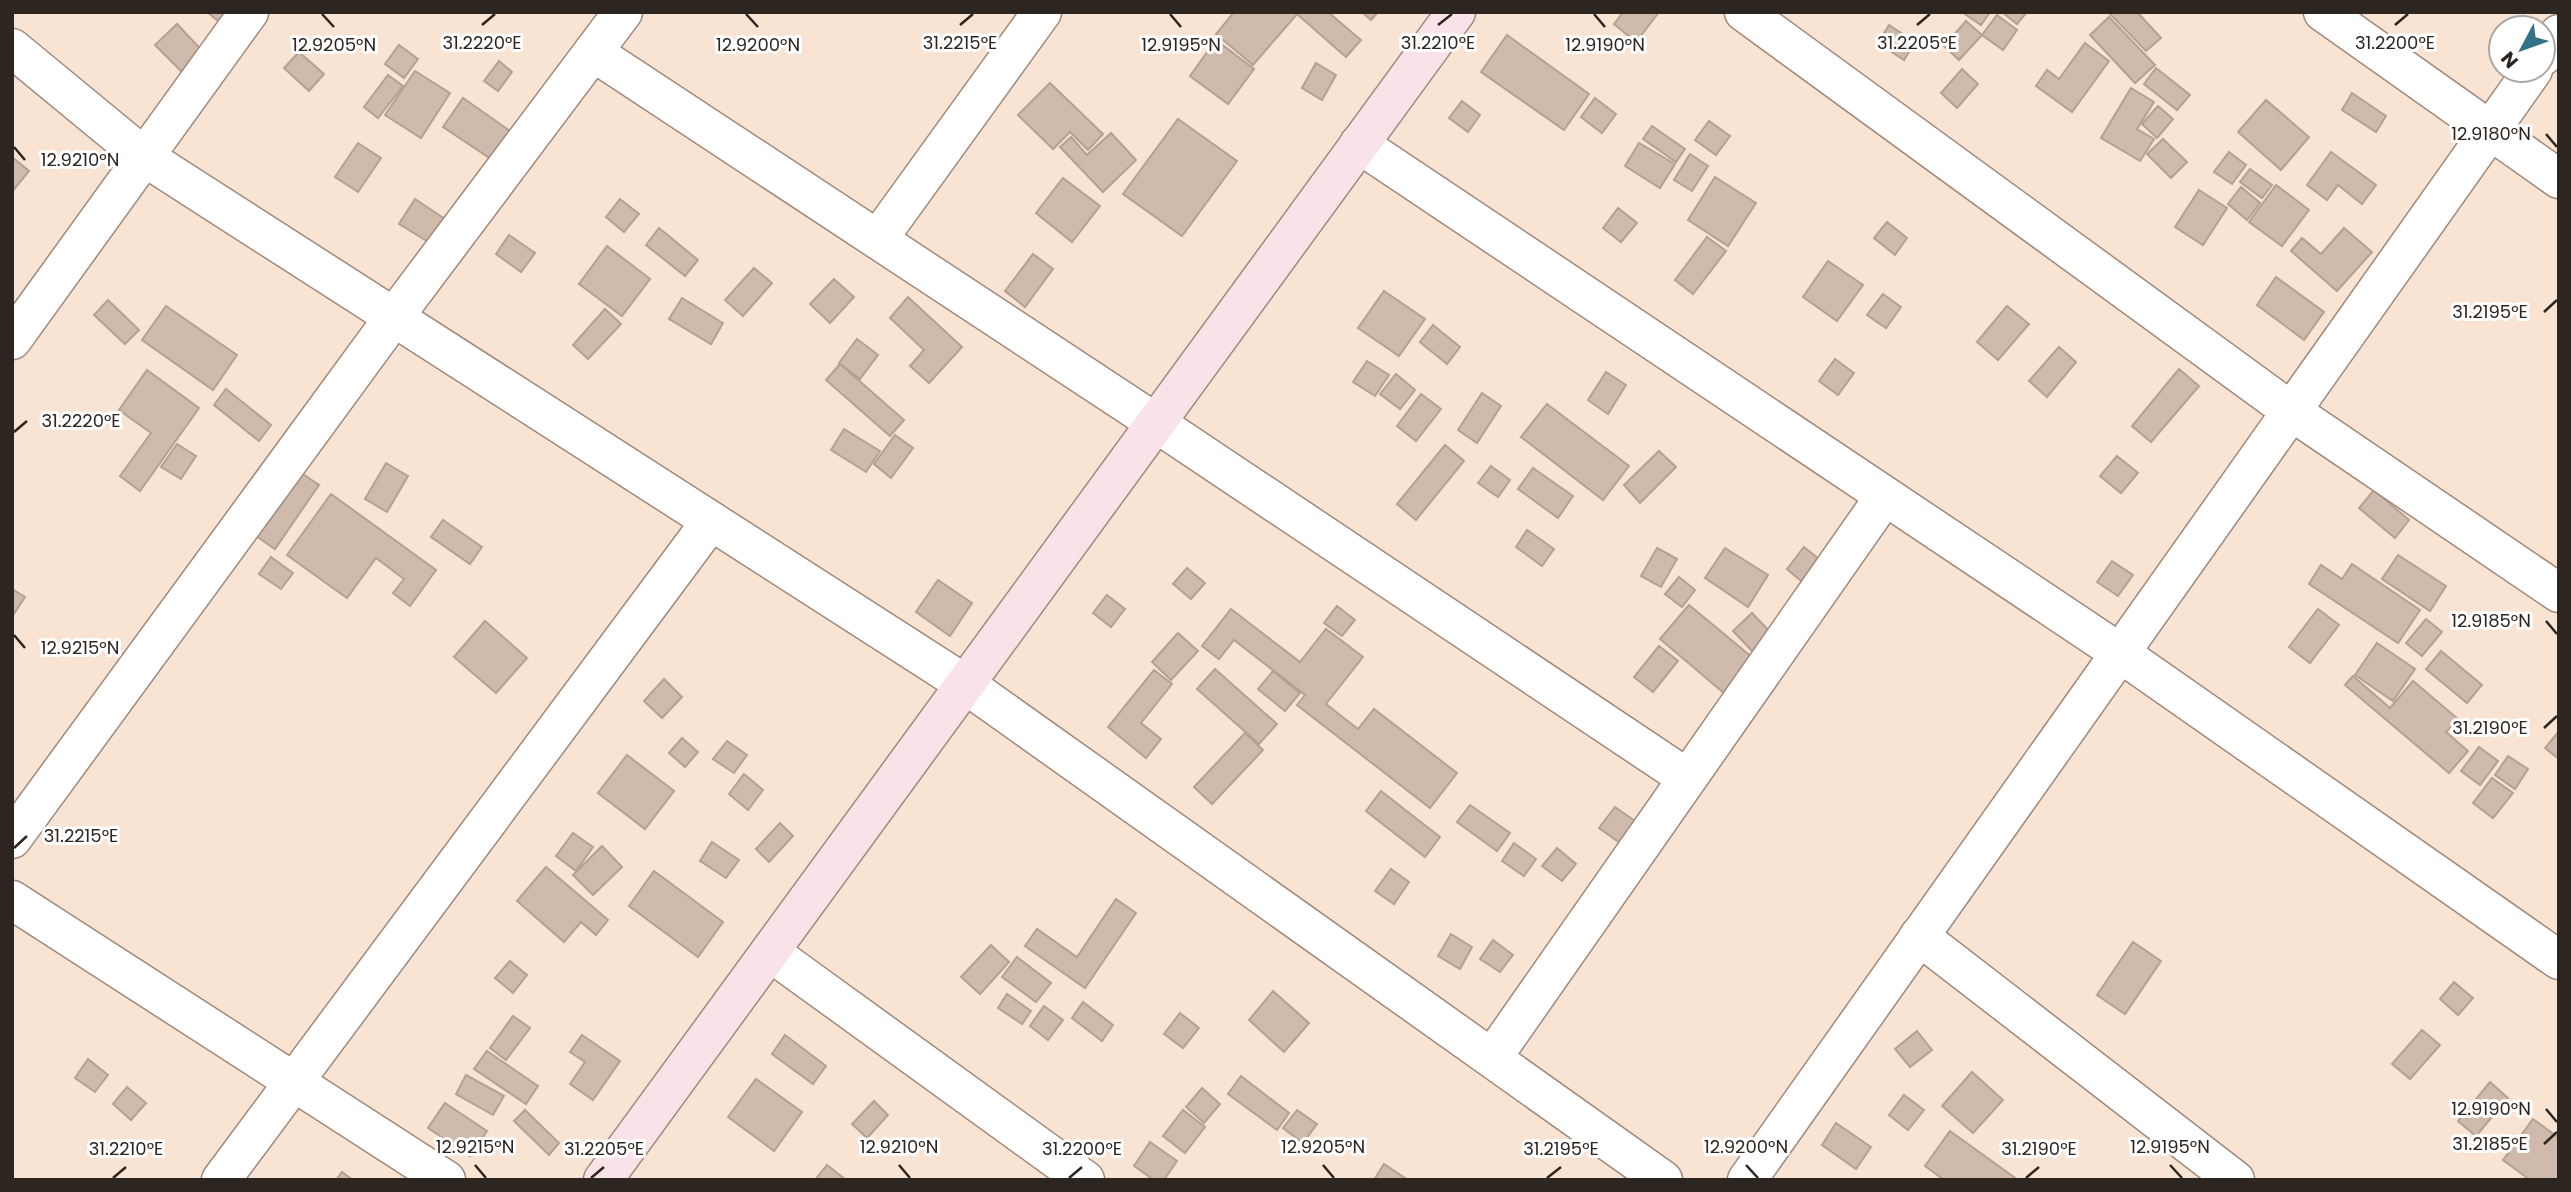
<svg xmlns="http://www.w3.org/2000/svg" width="2571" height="1192" font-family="Poppins,sans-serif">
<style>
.building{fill:#d0baab;stroke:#b5a091;stroke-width:2}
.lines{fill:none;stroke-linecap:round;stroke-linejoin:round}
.street-casing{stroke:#9e897b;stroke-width:41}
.secondary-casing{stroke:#9e897b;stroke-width:41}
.street{stroke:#fff;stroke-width:38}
.secondary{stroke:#fae3e8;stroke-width:38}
.ticks{fill:none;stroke:#2d251f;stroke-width:2.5}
.ticks-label{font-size:18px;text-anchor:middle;fill:#2d251f;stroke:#fff;stroke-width:6;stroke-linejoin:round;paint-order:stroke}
</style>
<rect width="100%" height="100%" fill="#f9e3d2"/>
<!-- building -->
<g class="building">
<polygon points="207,12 239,12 227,28"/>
<polygon points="1234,12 1328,12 1361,40 1346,57 1297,14 1253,65 1216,34"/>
<polygon points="1362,12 1378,12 1371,20"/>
<polygon points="1623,12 1659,12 1636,42 1614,24"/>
<polygon points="1962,12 1990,12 1981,25"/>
<polygon points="2002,12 2027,12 2017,24"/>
<polygon points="2137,12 2161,38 2146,51 2109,13"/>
<polygon points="1997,15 2017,30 2003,50 1982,35"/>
<polygon points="2109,17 2155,65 2135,83 2090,35"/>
<polygon points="1966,21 1982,35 1959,60 1944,46"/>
<polygon points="177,24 210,59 189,79 155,45"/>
<polygon points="1889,25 1915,42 1904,60 1878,43"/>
<polygon points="1507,35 1589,94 1564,130 1481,72"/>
<polygon points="1216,40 1254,69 1228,104 1190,76"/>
<polygon points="2085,43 2109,61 2072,112 2036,86 2047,70 2059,79"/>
<polygon points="399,45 418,59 404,78 385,64"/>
<polygon points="299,52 324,74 309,91 284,68"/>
<polygon points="499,61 512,72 498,91 484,81"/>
<polygon points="1316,63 1336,75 1322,100 1302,88"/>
<polygon points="2156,68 2190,95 2177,110 2144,84"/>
<polygon points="1962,69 1978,84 1957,108 1941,93"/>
<polygon points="415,71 450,93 421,138 385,115"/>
<polygon points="388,75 403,86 378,118 364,107"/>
<polygon points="1050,83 1103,134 1088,150 1070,132 1053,149 1018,115"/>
<polygon points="2131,88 2154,102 2137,129 2154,139 2140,161 2101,138"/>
<polygon points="2352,93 2386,116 2376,132 2342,110"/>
<polygon points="463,98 510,131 491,159 443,127"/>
<polygon points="1595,98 1616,114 1602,133 1581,117"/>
<polygon points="2266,100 2309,137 2281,170 2238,132"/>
<polygon points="1462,101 1480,115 1468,132 1449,118"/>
<polygon points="2158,106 2173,119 2157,138 2142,124"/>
<polygon points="1178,119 1237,161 1182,236 1123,194"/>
<polygon points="1709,121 1730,136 1716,155 1695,140"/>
<polygon points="1652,126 1685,149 1676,162 1643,139"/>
<polygon points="1111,133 1136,160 1103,192 1060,147 1071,137 1087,155"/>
<polygon points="2163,139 2187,162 2171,178 2147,154"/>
<polygon points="358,143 381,158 358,192 335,177"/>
<polygon points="1639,143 1675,164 1660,188 1625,166"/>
<polygon points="2229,152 2246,165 2232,184 2214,172"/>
<polygon points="2331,152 2376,185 2362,204 2338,185 2327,200 2307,185"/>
<polygon points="1690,154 1708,166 1692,191 1674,180"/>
<polygon points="12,157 29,171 12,192"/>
<polygon points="2250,169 2272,185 2262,198 2240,182"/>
<polygon points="1715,177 1756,203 1728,246 1688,220"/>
<polygon points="1063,178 1100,206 1072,242 1036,213"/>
<polygon points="2276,185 2309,210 2282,246 2249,222"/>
<polygon points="2241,187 2260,203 2247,220 2228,204"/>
<polygon points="2199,190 2227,208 2203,245 2175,227"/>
<polygon points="415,199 445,219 430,243 399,224"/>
<polygon points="620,199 639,214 624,232 606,217"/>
<polygon points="1618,208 1637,223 1621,242 1603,228"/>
<polygon points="1887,222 1907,238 1895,255 1874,238"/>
<polygon points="659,228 698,260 685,276 646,245"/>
<polygon points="2344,228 2372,252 2337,291 2291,251 2302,238 2321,254"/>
<polygon points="509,235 535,253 521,272 496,254"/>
<polygon points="1707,237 1726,251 1693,294 1675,280"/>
<polygon points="607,246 650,279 622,316 579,284"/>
<polygon points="1033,254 1053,269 1025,307 1005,291"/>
<polygon points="1828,261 1863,285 1837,321 1803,297"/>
<polygon points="754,268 772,283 743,316 725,300"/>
<polygon points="2276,277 2324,312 2304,340 2257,305"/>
<polygon points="834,279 854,297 830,323 810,304"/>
<polygon points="1384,291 1425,319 1399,356 1358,328"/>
<polygon points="1883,294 1901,307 1886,328 1867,315"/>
<polygon points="908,297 962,347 929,383 910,366 924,350 890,318"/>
<polygon points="682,298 723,323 711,344 669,319"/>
<polygon points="108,300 139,330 125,344 94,315"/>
<polygon points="166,306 237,355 213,390 142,340"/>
<polygon points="2007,306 2029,324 1998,360 1977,342"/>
<polygon points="605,309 621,324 588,359 573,345"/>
<polygon points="1433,325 1460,347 1447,364 1420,342"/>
<polygon points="857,339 878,355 860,379 839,363"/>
<polygon points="2059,347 2076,362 2047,397 2029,381"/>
<polygon points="1835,359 1854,373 1838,395 1819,381"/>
<polygon points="1367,361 1389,375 1375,396 1353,382"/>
<polygon points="840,364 904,420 890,436 826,380"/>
<polygon points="2179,369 2199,386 2151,442 2132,426"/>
<polygon points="147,370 199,408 140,491 120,476 151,433 119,410"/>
<polygon points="1606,372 1626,385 1608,414 1588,400"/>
<polygon points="1396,374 1415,390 1400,409 1380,394"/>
<polygon points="226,389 271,425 259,441 214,405"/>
<polygon points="1482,393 1501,406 1477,443 1458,430"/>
<polygon points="1421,394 1441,409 1416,441 1397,426"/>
<polygon points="1547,404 1629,466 1603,500 1521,437"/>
<polygon points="844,429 880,451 866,472 831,450"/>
<polygon points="895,435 913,448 891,478 874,464"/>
<polygon points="177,444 196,456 181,479 161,467"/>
<polygon points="1445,445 1464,461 1416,520 1397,504"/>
<polygon points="1659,451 1676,467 1640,503 1624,485"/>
<polygon points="2117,456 2138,473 2121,493 2100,476"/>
<polygon points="386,463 408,476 387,512 365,499"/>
<polygon points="1491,466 1510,480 1498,497 1478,483"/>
<polygon points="1533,468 1573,496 1558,518 1518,489"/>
<polygon points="300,472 319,485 275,549 256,536"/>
<polygon points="2374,490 2409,520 2395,538 2359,508"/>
<polygon points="331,494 436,570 410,606 393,593 404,579 376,558 347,598 287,555"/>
<polygon points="443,520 482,547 470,564 431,537"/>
<polygon points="1527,530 1554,549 1542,566 1516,547"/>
<polygon points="1804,547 1825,564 1807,586 1787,569"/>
<polygon points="1657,548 1677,559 1661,587 1641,576"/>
<polygon points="1725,548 1768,575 1748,607 1705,578"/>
<polygon points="2398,555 2446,586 2430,611 2382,579"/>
<polygon points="271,557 293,573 281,589 259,574"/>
<polygon points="2112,561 2133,575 2118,596 2097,582"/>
<polygon points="2352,564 2420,610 2398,643 2309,584 2321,565 2342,579"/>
<polygon points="1187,568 1205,583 1191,599 1173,584"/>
<polygon points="1679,577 1695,590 1682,607 1665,594"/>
<polygon points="938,580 972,603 950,636 916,612"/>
<polygon points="12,589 25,597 12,617"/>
<polygon points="1107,595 1125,609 1111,627 1093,613"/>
<polygon points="1689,605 1754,659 1725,694 1660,639"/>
<polygon points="1337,606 1355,620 1342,636 1324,623"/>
<polygon points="1231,609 1300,662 1326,629 1363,657 1326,704 1358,729 1374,709 1457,773 1430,808 1297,705 1305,695 1234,640 1219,659 1202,646"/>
<polygon points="2318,609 2339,625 2310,663 2289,647"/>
<polygon points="1752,613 1773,635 1754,653 1733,631"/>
<polygon points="2426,619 2442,632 2422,656 2406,643"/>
<polygon points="485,621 527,658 496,693 454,657"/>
<polygon points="1178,633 1198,651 1171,680 1152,662"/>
<polygon points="2377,643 2415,669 2393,701 2355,675"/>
<polygon points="1659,646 1678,661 1653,692 1634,677"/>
<polygon points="2441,651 2482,685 2467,703 2426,669"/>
<polygon points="1215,669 1277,724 1259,744 1197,689"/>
<polygon points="1154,670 1172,684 1141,723 1161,739 1146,758 1108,727"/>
<polygon points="1273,671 1300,693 1285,711 1258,689"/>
<polygon points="2353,676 2390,708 2413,681 2458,719 2446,732 2468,751 2449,773 2345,685"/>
<polygon points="664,679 682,697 662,718 644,701"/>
<polygon points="2559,731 2559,759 2545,748"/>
<polygon points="1245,733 1263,750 1212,804 1194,787"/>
<polygon points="682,738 698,752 685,767 669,753"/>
<polygon points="727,741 747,755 734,773 713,759"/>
<polygon points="2479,747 2498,761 2480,785 2461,771"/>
<polygon points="627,755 674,791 645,829 598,793"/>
<polygon points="2508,756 2528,769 2515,789 2495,775"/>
<polygon points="744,774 763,790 748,810 729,794"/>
<polygon points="2492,778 2513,793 2493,818 2473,803"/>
<polygon points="1381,791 1440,837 1425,857 1366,811"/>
<polygon points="1470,805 1510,833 1497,851 1457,822"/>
<polygon points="1615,807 1635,821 1620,843 1599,828"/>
<polygon points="780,823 793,836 769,862 756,849"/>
<polygon points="573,833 593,847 576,871 556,856"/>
<polygon points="712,842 739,860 726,878 700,861"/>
<polygon points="1514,843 1536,859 1524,876 1502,861"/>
<polygon points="602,846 622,867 593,895 573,875"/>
<polygon points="1557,848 1576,864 1562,881 1542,866"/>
<polygon points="546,867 608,920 596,935 581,922 564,942 517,901"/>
<polygon points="1391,869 1409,882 1394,904 1375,891"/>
<polygon points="654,871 723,922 698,957 629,906"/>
<polygon points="1116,899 1136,913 1085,988 1025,946 1037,929 1077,957"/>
<polygon points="1451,934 1472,947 1460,969 1438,956"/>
<polygon points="1493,940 1513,955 1500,972 1480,959"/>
<polygon points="2133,942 2161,961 2125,1014 2097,995"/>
<polygon points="991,945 1009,962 980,994 961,977"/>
<polygon points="1017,957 1051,983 1036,1002 1002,977"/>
<polygon points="510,961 527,975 513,993 495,978"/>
<polygon points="2454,982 2473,998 2458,1015 2440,999"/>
<polygon points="1273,991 1309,1023 1284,1052 1249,1020"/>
<polygon points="1007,994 1031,1011 1022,1024 998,1008"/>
<polygon points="1083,1002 1113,1025 1102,1041 1072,1018"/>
<polygon points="1044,1006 1063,1020 1048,1040 1030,1026"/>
<polygon points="1180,1013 1199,1028 1183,1048 1164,1034"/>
<polygon points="513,1016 530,1028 506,1060 490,1048"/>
<polygon points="2422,1030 2440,1045 2410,1079 2392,1064"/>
<polygon points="1917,1031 1932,1050 1910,1067 1895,1049"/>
<polygon points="582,1035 620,1061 593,1100 570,1084 585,1062 570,1052"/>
<polygon points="785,1035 826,1066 813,1084 772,1054"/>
<polygon points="487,1051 538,1086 526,1104 474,1069"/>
<polygon points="88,1059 108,1075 95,1092 75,1078"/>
<polygon points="1972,1072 2003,1100 1973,1133 1942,1106"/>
<polygon points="466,1075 504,1096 493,1115 456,1094"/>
<polygon points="1241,1076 1289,1113 1277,1130 1228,1094"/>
<polygon points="756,1079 802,1112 774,1151 728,1117"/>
<polygon points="2490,1082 2508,1098 2476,1136 2458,1121"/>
<polygon points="127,1087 146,1103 131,1120 113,1104"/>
<polygon points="1202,1088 1220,1104 1204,1123 1186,1107"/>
<polygon points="1904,1095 1924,1110 1908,1130 1889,1115"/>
<polygon points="874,1101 888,1115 867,1138 852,1124"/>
<polygon points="445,1103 487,1131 470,1156 428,1128"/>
<polygon points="525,1110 559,1143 549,1155 514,1121"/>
<polygon points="1183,1110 1205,1127 1185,1153 1163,1136"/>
<polygon points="1297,1110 1317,1124 1303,1143 1283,1128"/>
<polygon points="2533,1119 2559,1138 2559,1180 2530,1180 2503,1160"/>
<polygon points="1836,1123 1871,1147 1856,1169 1822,1145"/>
<polygon points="1950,1131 2018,1180 1944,1180 1925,1166"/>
<polygon points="1150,1142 1177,1161 1164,1180 1154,1180 1134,1166"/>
<polygon points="1384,1164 1408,1180 1374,1180"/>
<polygon points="827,1165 846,1180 815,1180"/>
<polygon points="342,1172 353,1180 336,1180"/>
</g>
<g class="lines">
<!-- street casing -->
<g class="street-casing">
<g id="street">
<polyline points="1744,12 2291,411 2559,593"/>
<polyline points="2323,12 2559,179"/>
<polyline points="12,48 143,156 965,684 1663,1180"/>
<polyline points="593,52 1156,423 1687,778"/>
<polyline points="2543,56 2559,34"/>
<polyline points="1359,144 2120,653 2559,960"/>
<polyline points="878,239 1042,12"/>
<polyline points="12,340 249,12"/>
<polyline points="12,839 394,317 623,12"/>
<polyline points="12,900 446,1180"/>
<polyline points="1919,936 2235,1180"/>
<polyline points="770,952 1085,1180"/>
<polyline points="1492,1058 1885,496"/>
<polyline points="221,1180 711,521"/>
<polyline points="1747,1180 2533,70"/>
</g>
</g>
<!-- secondary casing -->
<g class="secondary-casing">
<polyline id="secondary" points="603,1180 1456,12"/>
</g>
<!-- street -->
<use href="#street" class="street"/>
<!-- secondary -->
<use href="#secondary" class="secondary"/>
</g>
<!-- ticks -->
<path class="ticks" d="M322,14L334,27M746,14L758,27M1170,14L1181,27M1594,14L1605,27M482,25L495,14M960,25L973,14M1438,25L1452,14M1917,25L1930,14M2395,25L2408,14M2546,134L2557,147M14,147L25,160M2544,312L2557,300M14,432L27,421M2546,621L2557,634M14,635L25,648M2544,728L2557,716M14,848L27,836M2546,1109L2557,1122M2544,1144L2557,1132M475,1165L486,1178M899,1165L910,1178M1323,1165L1334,1178M1746,1165L1758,1178M2170,1165L2182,1178M113,1178L126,1167M591,1178L604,1167M1069,1178L1082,1167M1547,1178L1561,1167M2026,1178L2039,1167"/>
<g class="ticks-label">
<text x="482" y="49">31.2220°E</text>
<text x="960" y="49">31.2215°E</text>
<text x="1438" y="49">31.2210°E</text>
<text x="1917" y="49">31.2205°E</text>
<text x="2395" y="49">31.2200°E</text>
<text x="334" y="51">12.9205°N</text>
<text x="758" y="51">12.9200°N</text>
<text x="1181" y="51">12.9195°N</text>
<text x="1605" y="51">12.9190°N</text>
<text x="2491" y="140">12.9180°N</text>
<text x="80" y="166">12.9210°N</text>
<text x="2490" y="318">31.2195°E</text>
<text x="81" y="427">31.2220°E</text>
<text x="2491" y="627">12.9185°N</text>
<text x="80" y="654">12.9215°N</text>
<text x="2490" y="734">31.2190°E</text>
<text x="81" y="842">31.2215°E</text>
<text x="2491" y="1115">12.9190°N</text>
<text x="2490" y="1150">31.2185°E</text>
<text x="475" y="1153">12.9215°N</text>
<text x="899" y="1153">12.9210°N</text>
<text x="1323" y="1153">12.9205°N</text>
<text x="1746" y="1153">12.9200°N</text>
<text x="2170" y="1153">12.9195°N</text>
<text x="126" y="1155">31.2210°E</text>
<text x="604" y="1155">31.2205°E</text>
<text x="1082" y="1155">31.2200°E</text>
<text x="1561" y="1155">31.2195°E</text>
<text x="2039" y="1155">31.2190°E</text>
</g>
<!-- border -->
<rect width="2571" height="1192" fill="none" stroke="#2d251f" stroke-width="28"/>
<!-- north arrow -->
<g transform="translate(2522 49) rotate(229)"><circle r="33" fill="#ffffff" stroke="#aba8a5" stroke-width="2"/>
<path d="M0-5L12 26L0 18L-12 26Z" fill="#337287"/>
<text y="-10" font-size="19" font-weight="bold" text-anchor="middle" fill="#2d251f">N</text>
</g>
</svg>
